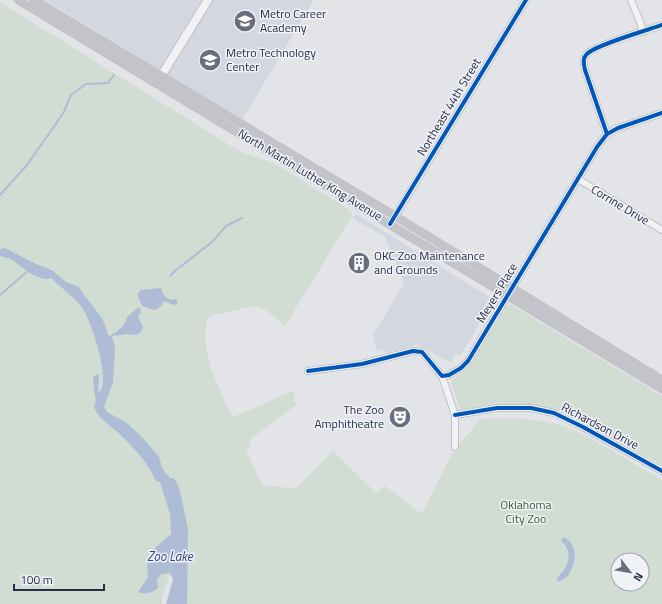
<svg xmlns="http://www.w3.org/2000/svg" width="662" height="604" font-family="'Titillium Web',sans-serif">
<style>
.built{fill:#d3d7df}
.green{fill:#d1dcd2;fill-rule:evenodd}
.water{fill:#aebcd6}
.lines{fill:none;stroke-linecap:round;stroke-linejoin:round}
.stream{stroke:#aebcd6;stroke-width:2}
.minor-casing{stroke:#c1c2c6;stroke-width:8}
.tertiary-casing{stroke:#c1c2c6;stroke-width:10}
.minor{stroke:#f2f2f4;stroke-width:6}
.tertiary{stroke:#f2f2f4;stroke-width:8}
.secondary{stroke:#c3c4ca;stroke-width:9}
.cycleway-casing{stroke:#f0f2f8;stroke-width:6}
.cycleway{stroke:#0057b8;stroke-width:4}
.labels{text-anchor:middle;stroke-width:3;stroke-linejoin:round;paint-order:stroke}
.poi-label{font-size:12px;fill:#272e44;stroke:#f0f2f8;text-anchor:start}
.street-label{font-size:12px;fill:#272e44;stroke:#f0f2f8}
.park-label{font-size:12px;fill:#366133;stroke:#f0f2f8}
.water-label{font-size:13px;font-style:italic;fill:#2d477c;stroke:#f0f2f8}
</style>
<rect width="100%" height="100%" fill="#e3e4e8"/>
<!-- built -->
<g class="built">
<polygon points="45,0 314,0 242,120"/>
<polygon points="356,214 494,300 460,356 456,354 451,363 417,344 392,353 376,349 373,335 404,284 385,237 352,218"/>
</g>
<!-- green -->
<g class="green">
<path d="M0,2L239,151L274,163L351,211L352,216L285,326L267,311L256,306L212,315L207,319C200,355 218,386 233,417L293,391L296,405L249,440L251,446L246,450L263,486L265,485L296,489L333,451L376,493L385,486L422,514L452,454L480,419C506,418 540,417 565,427C599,440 630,462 662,480V604H187V570L169,576L162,597V604H0ZM618,560H642V584H618Z"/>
<polygon points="511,305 662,396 662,465 562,411 523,404 497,403 460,410 451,382 468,367 505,306"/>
</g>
<!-- water -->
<g class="water">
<path d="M5,248L38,265L47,268L53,271L66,282L79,287L82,292L102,318L108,334L113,340L115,348L113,383L104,406L107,412L127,423L145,440L159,457L162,468L170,478H173L177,483L180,491L188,529L187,604H166L173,579L170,573L161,574L157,580L158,588C151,593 147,595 138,592L148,577L147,564L153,550L171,534L170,514L160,482L156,481C148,463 136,450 122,436C111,426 99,420 94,407C97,400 95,397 94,390C93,386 94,381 93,377L98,374L99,378L98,391L100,392C101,389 103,385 103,381C105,365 90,316 80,305C72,295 60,287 51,278C40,283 23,268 15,262C11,258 5,258 0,256V249Z"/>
<path d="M161,288C163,295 166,301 175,299L177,300V304L175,305L164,301L161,306L156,310L151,309L142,306L137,294L141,290Z"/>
<polygon points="139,307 141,311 138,317 143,327 141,332 137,335 126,334 116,336 114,334 123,326 128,316"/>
<path d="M563,537C580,544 576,565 567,577C565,579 561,580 558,582L557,580C558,575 561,574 564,570C571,559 570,548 561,541Z"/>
</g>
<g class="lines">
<!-- stream -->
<g class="stream">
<polyline points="0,195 27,165 64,112 71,95 86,84 108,83 114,75"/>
<polyline points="170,276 175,271 213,241 226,226 242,218"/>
<polyline points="0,295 29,270"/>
<polyline points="109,338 114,334"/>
</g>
<!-- minor casing -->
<g class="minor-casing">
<g id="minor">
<polyline points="631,0 640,22 643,32"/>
<path d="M607,134L585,70C584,65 582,59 586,55C592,46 648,30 662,25"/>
<polyline points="578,179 662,230"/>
<polyline points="394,218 526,0"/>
<polyline points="308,371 362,364 413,351 422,352 442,376 449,375 461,368 468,361 597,147 607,134 618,128 662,113"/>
<polyline points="442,376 455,415 455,447"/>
<polyline points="455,415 497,408 531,408 554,413 583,427 662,471"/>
</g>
</g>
<!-- tertiary casing -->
<g class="tertiary-casing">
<polyline id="tertiary" points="158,81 208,0"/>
</g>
<!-- minor -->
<use href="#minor" class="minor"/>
<!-- tertiary -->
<use href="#tertiary" class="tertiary"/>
<!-- secondary -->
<g class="secondary">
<polyline points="18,0 662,389"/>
<polyline points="34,0 395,216 662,380"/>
</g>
<!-- cycleway casing -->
<g class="cycleway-casing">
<g id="cycleway">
<path d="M607,134L585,70C584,65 582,59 586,55C592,46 648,30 662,25"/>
<polyline points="390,224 526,0"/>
<polyline points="308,371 362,364 413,351 422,352 442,376 449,375 461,368 468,361 597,147 607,134 618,128 662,113"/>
<polyline points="455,415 497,408 531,408 554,413 583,427 662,471"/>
</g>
</g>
<!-- cycleway -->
<use href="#cycleway" class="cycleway"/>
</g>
<!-- icons -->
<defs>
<g id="school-disc" transform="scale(1.15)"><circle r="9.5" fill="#696e7d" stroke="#f0f2f8"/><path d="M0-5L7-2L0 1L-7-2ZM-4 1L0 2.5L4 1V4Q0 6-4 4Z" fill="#fff"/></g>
<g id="building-disc" transform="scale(1.15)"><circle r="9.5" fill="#696e7d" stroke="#f0f2f8"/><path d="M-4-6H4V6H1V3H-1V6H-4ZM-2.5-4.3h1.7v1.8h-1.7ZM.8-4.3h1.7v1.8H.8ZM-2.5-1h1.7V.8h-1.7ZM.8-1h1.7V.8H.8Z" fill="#fff"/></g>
<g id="theatre-disc" transform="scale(1.15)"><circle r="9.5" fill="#696e7d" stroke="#f0f2f8"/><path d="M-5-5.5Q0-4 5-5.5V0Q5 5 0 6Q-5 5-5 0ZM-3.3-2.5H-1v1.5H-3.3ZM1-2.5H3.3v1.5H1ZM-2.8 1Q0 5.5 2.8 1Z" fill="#fff"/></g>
</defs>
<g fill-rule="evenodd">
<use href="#school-disc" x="245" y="21"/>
<use href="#school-disc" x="210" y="60"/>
<use href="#building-disc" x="359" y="263"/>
<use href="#theatre-disc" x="400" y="417"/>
</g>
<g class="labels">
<!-- poi labels -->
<g class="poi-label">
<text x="260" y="18">Metro Career<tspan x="260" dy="14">Academy</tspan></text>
<text x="226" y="57">Metro Technology<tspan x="226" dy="14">Center</tspan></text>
<text x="374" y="260">OKC Zoo Maintenance<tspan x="374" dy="14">and Grounds</tspan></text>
<text x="384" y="414" text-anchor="end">The Zoo<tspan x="384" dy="14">Amphitheatre</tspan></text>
</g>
<!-- street labels -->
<g class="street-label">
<text transform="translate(449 107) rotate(-59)" y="4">Northeast 44th Street</text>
<text transform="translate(310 175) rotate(31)" y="4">North Martin Luther King Avenue</text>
<text transform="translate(620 205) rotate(31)" y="4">Corrine Drive</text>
<text transform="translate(497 293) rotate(-59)" y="4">Meyers Place</text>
<text transform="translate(600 426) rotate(28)" y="4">Richardson Drive</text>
</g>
<!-- park labels -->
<g class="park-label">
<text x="526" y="509">Oklahoma<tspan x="526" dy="14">City Zoo</tspan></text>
</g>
<!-- water labels -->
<g class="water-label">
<text x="170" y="561">Zoo Lake</text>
</g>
</g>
<!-- north arrow -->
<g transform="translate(630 572) rotate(121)"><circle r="19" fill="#f0f2f8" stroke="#a0a4b0"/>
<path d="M0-3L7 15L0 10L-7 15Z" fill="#696e7d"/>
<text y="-6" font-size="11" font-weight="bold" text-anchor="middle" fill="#272e44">N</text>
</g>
<!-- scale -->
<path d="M14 584v6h90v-6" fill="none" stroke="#272e44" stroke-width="2"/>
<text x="20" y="584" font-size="12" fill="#272e44" stroke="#f0f2f8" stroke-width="3" paint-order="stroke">100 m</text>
</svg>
